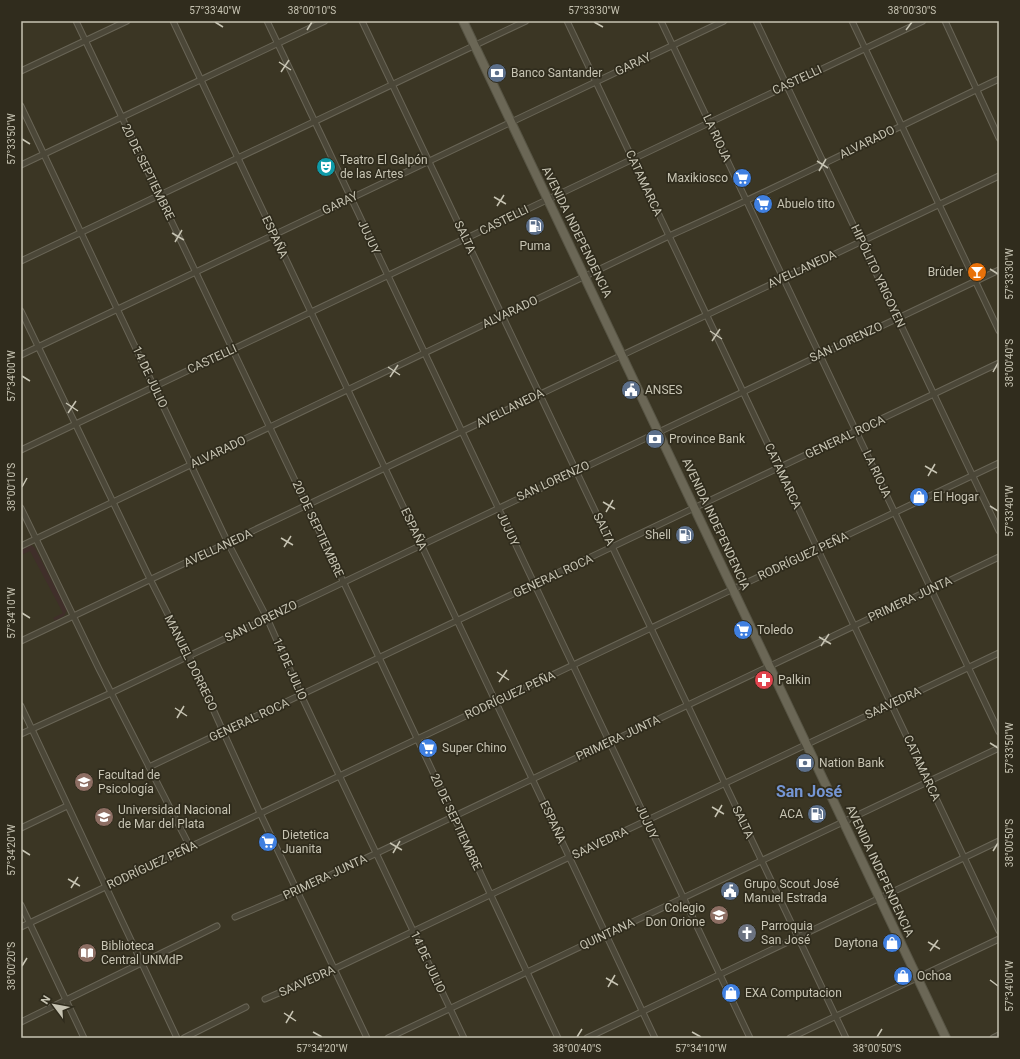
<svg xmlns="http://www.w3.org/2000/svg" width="1020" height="1059" font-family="Roboto,sans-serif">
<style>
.green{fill:#402f2a}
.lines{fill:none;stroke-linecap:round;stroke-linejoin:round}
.street-casing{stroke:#696556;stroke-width:7}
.primary-casing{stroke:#575444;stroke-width:10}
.street{stroke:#4b4738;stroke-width:5}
.primary{stroke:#6b6756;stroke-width:8}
.ticks{fill:none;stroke:#c7c4b3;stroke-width:1.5}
.labels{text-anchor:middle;stroke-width:3.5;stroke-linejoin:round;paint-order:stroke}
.street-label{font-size:12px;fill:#c7c4b3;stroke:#302c1d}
.poi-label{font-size:12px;fill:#c7c4b3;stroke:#302c1d;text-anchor:start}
.district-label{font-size:16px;font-weight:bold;fill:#7596d4;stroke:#302c1d}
.neatline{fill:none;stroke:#c7c4b3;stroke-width:1.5}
.ticks-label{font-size:10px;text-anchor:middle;fill:#c7c4b3}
</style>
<rect width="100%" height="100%" fill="#3b3624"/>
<!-- green -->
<polygon class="green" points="31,545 35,548 67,610 64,616 55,621 53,618 63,613 30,551 21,555 21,549"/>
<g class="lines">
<!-- street casing -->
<g class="street-casing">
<g id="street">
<polyline points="76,21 343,581 558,1038"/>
<polyline points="173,21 655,1038"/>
<polyline points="267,21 750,1038"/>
<polyline points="362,21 846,1038"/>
<polyline points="567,21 999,931"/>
<polyline points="661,21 999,732"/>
<polyline points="756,21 999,531"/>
<polyline points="852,21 999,331"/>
<polyline points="945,21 999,138"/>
<polyline points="21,71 127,21"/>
<polyline points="21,106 228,543 267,618 301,695 464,1038"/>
<polyline points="21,165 325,21"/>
<polyline points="21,261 526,21"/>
<polyline points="21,311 150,579 189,656 260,813 367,1038"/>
<polyline points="21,355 724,21"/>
<polyline points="21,450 923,21"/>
<polyline points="21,508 99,669 190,847"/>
<path d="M21,546L669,236C780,187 889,131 999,79"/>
<polyline points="21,641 999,176"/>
<polyline points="21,706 177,1038"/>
<polyline points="21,734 111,693 999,270"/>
<polyline points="149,767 999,363"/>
<polyline points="21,828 67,806"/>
<polyline points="21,905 84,1038"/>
<polyline points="235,917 297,891 999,557"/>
<polyline points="21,927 999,463"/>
<polyline points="265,999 334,969 999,653"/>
<polyline points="21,1022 217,926"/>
<polyline points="184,1038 246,1007"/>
<polyline points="388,1038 999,748"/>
<polyline points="587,1038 999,841"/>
<polyline points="790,1038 999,939"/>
<polyline points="993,1038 999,1035"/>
</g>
</g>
<!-- primary casing -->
<g class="primary-casing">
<polyline id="primary" points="463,21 946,1038"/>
</g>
<!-- street -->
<use href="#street" class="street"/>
<!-- primary -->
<use href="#primary" class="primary"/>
</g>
<!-- ticks -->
<path class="ticks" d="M215,22L223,27M594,22L603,27M307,30L312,22M906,30L912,22M279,62L291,70M281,72L289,60M22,139L30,144M817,161L828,168M819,171L826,159M494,197L506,204M497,206L504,195M172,233L184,240M175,242L182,230M990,269L998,274M710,331L722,339M712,341L720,329M388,367L400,375M993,372L998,363M22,376L30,381M390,377L398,365M66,403L78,411M68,413L76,401M925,466L937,473M928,476L935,464M22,487L27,478M603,502L615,509M990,506L998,511M606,512L613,500M281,538L293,545M284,547L291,536M22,613L30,618M819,637L831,644M821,646L829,634M497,672L509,680M499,682L507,670M175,708L187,716M177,718L184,706M990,743L998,748M712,807L724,814M715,817L722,805M390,843L402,850M22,850L30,855M993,851L998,843M393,853L400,841M68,879L80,886M71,888L78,877M928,942L940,949M930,951L938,940M22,966L27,958M606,978L618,985M990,980L998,986M608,987L615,975M284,1013L296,1021M286,1023L293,1011M313,1032L322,1037M692,1032L701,1037M577,1037L582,1029M877,1037L882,1029"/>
<!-- icons -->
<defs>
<g id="bank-disc" transform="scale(1)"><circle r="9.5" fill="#5c6f8a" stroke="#302c1d"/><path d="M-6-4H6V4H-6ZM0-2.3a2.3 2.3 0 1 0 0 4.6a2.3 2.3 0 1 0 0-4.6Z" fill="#fff"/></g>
<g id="theatre-disc" transform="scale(1)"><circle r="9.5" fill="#0f9aa8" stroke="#302c1d"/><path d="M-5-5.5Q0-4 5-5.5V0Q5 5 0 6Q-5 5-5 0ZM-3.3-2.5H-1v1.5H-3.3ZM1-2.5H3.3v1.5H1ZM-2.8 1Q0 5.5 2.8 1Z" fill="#fff"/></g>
<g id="supermarket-disc" transform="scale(1)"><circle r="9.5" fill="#3f7fe0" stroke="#302c1d"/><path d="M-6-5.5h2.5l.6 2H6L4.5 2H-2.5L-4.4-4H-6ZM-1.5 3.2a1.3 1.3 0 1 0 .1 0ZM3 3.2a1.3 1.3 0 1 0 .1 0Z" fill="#fff"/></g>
<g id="fuel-disc" transform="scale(1)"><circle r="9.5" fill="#5c6f8a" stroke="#302c1d"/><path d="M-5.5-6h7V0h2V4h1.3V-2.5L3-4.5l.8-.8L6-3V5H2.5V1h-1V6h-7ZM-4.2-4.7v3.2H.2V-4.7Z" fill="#fff"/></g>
<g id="bar-disc" transform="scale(1)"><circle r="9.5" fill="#e8710a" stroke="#302c1d"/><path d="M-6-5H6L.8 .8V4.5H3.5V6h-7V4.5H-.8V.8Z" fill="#fff"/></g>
<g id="civic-disc" transform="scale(1)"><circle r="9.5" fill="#5c6f8a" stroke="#302c1d"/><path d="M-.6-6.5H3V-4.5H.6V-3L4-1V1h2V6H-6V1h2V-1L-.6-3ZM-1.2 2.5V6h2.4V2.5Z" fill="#fff"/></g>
<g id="shop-disc" transform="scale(1)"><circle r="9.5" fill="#3f7fe0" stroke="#302c1d"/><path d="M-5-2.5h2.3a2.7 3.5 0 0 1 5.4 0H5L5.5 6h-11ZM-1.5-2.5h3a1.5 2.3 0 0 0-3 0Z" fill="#fff"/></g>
<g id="pharmacy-disc" transform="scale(1)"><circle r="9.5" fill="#e0444e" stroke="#302c1d"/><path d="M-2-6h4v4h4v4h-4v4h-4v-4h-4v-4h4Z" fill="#fff"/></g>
<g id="university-disc" transform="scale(1)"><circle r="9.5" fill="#8d6e63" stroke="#302c1d"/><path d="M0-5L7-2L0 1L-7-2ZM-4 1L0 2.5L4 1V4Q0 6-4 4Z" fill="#fff"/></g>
<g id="school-disc" transform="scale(1)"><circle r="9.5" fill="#8d6e63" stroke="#302c1d"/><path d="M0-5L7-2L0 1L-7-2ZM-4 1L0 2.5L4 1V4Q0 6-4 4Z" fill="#fff"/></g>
<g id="church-disc" transform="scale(1)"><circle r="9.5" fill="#6b7280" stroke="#302c1d"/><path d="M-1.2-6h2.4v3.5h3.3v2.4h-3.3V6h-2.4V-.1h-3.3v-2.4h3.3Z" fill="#fff"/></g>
<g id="library-disc" transform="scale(1)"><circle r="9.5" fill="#8d6e63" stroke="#302c1d"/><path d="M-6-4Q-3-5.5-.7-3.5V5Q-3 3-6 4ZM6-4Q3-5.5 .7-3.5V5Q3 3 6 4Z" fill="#fff"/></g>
</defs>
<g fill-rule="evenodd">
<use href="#bank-disc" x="497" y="73"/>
<use href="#theatre-disc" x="326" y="167"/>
<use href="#supermarket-disc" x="742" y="178"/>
<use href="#supermarket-disc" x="763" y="204"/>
<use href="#fuel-disc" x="535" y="226"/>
<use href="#bar-disc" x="977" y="272"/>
<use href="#civic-disc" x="631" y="390"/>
<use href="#bank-disc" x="655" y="439"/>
<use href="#shop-disc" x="919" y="497"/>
<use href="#fuel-disc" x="685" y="535"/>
<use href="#supermarket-disc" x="743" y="630"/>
<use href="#pharmacy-disc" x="764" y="680"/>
<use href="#supermarket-disc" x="428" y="748"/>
<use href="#bank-disc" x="805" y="763"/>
<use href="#university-disc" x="84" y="782"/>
<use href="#fuel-disc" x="817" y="814"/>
<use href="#university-disc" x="104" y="817"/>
<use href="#supermarket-disc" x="268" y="842"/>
<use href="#civic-disc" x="730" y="891"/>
<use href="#school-disc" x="719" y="915"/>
<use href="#church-disc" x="747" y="933"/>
<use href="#shop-disc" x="892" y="943"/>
<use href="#library-disc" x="87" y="953"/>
<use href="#shop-disc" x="903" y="976"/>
<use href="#shop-disc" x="731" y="993"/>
</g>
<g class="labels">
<!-- street labels -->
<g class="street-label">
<text transform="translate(633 64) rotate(-25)" y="4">GARAY</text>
<text transform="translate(797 80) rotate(-25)" y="4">CASTELLI</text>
<text transform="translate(717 138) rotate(65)" y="4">LA RIOJA</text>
<text transform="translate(867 142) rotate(-26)" y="4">ALVARADO</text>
<text transform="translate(148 172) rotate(64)" y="4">20 DE SEPTIEMBRE</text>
<text transform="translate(644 183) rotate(65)" y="4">CATAMARCA</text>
<text transform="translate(340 203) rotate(-25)" y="4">GARAY</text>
<text transform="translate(504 220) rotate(-26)" y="4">CASTELLI</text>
<text transform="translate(577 232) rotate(64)" y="4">AVENIDA INDEPENDENCIA</text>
<text transform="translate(275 237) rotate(65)" y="4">ESPAÑA</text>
<text transform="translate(369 237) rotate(65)" y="4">JUJUY</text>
<text transform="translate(465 237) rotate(65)" y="4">SALTA</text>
<text transform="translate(802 269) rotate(-25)" y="4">AVELLANEDA</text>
<text transform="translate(878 276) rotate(65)" y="4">HIPÓLITO YRIGOYEN</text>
<text transform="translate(510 312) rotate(-25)" y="4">ALVARADO</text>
<text transform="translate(846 342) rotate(-25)" y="4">SAN LORENZO</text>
<text transform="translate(212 359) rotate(-25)" y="4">CASTELLI</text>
<text transform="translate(150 377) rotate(65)" y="4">14 DE JULIO</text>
<text transform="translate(510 408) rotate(-26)" y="4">AVELLANEDA</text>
<text transform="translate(845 437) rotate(-25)" y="4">GENERAL ROCA</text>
<text transform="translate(218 452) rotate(-25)" y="4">ALVARADO</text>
<text transform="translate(877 474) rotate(65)" y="4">LA RIOJA</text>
<text transform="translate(783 476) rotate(65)" y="4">CATAMARCA</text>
<text transform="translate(553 481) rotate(-25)" y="4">SAN LORENZO</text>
<text transform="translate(716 524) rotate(65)" y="4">AVENIDA INDEPENDENCIA</text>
<text transform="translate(318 529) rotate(65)" y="4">20 DE SEPTIEMBRE</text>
<text transform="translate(414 529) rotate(65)" y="4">ESPAÑA</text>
<text transform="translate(508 529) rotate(65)" y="4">JUJUY</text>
<text transform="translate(604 529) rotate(65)" y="4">SALTA</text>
<text transform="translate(218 548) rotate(-25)" y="4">AVELLANEDA</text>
<text transform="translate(803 556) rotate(-25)" y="4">RODRÍGUEZ PEÑA</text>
<text transform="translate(553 576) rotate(-25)" y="4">GENERAL ROCA</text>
<text transform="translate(910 599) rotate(-25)" y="4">PRIMERA JUNTA</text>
<text transform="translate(261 621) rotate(-26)" y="4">SAN LORENZO</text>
<text transform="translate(191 663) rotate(64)" y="4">MANUEL DORREGO</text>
<text transform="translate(290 669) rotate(66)" y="4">14 DE JULIO</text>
<text transform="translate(510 695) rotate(-25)" y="4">RODRÍGUEZ PEÑA</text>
<text transform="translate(893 703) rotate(-25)" y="4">SAAVEDRA</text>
<text transform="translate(249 720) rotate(-25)" y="4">GENERAL ROCA</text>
<text transform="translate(618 738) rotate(-25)" y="4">PRIMERA JUNTA</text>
<text transform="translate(922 768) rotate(65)" y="4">CATAMARCA</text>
<text transform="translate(456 822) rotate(65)" y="4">20 DE SEPTIEMBRE</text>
<text transform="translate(553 822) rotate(65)" y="4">ESPAÑA</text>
<text transform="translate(647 822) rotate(65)" y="4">JUJUY</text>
<text transform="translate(743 822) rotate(65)" y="4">SALTA</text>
<text transform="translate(600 843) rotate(-25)" y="4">SAAVEDRA</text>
<text transform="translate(152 865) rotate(-25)" y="4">RODRÍGUEZ PEÑA</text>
<text transform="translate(880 871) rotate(65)" y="4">AVENIDA INDEPENDENCIA</text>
<text transform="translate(325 877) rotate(-25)" y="4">PRIMERA JUNTA</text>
<text transform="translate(607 934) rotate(-25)" y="4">QUINTANA</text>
<text transform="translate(428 962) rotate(65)" y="4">14 DE JULIO</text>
<text transform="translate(307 981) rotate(-24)" y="4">SAAVEDRA</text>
</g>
<!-- poi labels -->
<g class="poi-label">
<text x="511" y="77">Banco Santander</text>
<text x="340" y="164">Teatro El Galpón<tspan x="340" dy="14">de las Artes</tspan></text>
<text x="728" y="182" text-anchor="end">Maxikiosco</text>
<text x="777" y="208">Abuelo tito</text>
<text x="535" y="250" text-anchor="middle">Puma</text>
<text x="963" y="276" text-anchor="end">Brûder</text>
<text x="645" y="394">ANSES</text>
<text x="669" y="443">Province Bank</text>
<text x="933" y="501">El Hogar</text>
<text x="671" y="539" text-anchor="end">Shell</text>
<text x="757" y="634">Toledo</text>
<text x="778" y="684">Palkin</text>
<text x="442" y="752">Super Chino</text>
<text x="819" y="767">Nation Bank</text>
<text x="98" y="779">Facultad de<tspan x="98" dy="14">Psicología</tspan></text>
<text x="118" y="814">Universidad Nacional<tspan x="118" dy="14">de Mar del Plata</tspan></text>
<text x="803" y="818" text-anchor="end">ACA</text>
<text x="282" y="839">Dietetica<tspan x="282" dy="14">Juanita</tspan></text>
<text x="744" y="888">Grupo Scout José<tspan x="744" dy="14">Manuel Estrada</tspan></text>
<text x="705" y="912" text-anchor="end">Colegio<tspan x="705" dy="14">Don Orione</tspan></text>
<text x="761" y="930">Parroquia<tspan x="761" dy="14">San José</tspan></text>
<text x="878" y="947" text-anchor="end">Daytona</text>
<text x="101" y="950">Biblioteca<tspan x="101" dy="14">Central UNMdP</tspan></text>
<text x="917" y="980">Ochoa</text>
<text x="745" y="997">EXA Computacion</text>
</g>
<!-- district labels -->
<g class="district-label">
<text x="809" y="797">San José</text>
</g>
</g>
<!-- border -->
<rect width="1020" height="1059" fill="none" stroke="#302c1d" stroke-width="44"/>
<!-- north arrow -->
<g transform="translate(54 1005) rotate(302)" stroke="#302c1d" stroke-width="3" paint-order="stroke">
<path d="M0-3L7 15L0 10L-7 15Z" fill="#c7c4b3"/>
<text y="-6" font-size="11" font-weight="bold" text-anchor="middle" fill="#c7c4b3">N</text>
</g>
<rect x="22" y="22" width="976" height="1015" class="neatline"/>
<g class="ticks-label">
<text x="215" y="14">57°33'40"W</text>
<text x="312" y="14">38°00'10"S</text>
<text x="594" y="14">57°33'30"W</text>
<text x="912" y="14">38°00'30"S</text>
<text transform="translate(11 139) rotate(-90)" y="4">57°33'50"W</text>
<text transform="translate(1009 274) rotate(-90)" y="4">57°33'30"W</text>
<text transform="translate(1009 363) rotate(-90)" y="4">38°00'40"S</text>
<text transform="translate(11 376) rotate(-90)" y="4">57°34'00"W</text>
<text transform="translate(11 487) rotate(-90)" y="4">38°00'10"S</text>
<text transform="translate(1009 511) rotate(-90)" y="4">57°33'40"W</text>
<text transform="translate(11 613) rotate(-90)" y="4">57°34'10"W</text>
<text transform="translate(1009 748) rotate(-90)" y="4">57°33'50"W</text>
<text transform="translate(1009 843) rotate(-90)" y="4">38°00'50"S</text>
<text transform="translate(11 850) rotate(-90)" y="4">57°34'20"W</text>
<text transform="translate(11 966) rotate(-90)" y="4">38°00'20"S</text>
<text transform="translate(1009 986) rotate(-90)" y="4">57°34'00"W</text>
<text x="322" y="1052">57°34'20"W</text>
<text x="577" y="1052">38°00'40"S</text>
<text x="701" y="1052">57°34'10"W</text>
<text x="877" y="1052">38°00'50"S</text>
</g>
</svg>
